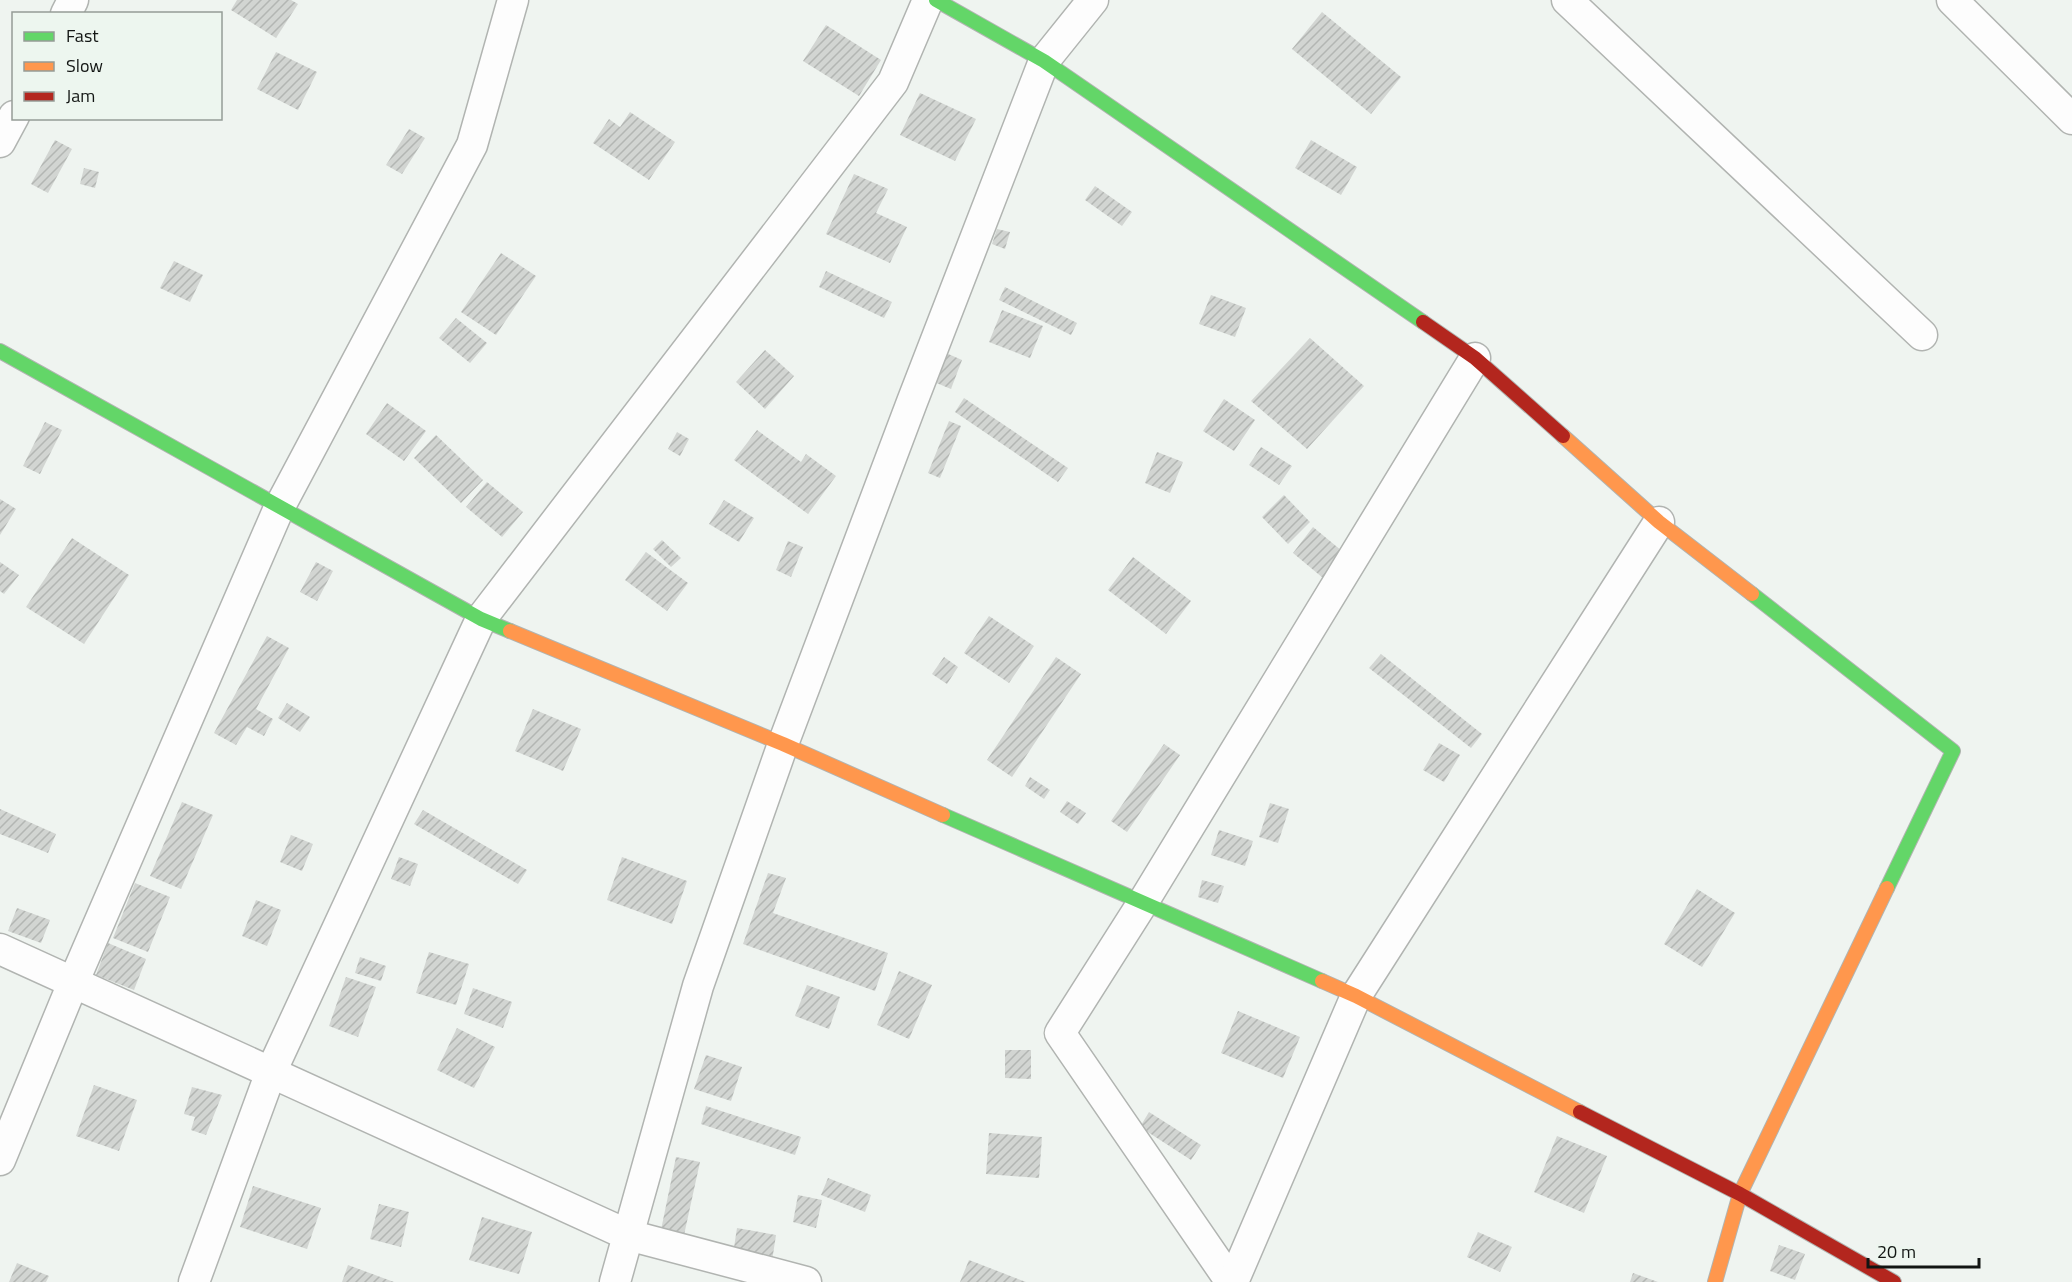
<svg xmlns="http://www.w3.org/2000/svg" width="2072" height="1282" font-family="'Titillium Web',sans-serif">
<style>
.building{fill:url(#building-hatch)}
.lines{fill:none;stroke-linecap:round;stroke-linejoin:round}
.street-casing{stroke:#b1b4b1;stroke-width:33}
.fast-casing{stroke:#b1b4b1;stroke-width:16}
.slow-casing{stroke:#b1b4b1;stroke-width:16}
.jam-casing{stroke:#b1b4b1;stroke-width:16}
.street{stroke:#fdfdfd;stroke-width:30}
.fast{stroke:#63d668;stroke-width:14}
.slow{stroke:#ff974d;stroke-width:14}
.jam{stroke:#b3261e;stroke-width:14}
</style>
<defs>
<pattern id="building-hatch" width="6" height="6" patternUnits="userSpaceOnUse" patternTransform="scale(1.5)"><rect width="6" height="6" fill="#d2d5d2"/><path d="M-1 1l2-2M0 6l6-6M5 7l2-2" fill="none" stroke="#b3b6b3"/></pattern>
</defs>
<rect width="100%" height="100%" fill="#eff4f0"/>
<!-- building -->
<g class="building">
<polygon points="237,0 291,0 298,4 276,38 231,10"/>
<polygon points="1322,12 1401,77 1371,114 1292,49"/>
<polygon points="826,25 881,60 859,96 803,61"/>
<polygon points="276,52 317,72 298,110 257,89"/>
<polygon points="920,93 976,119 955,161 900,135"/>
<polygon points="630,112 675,142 649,180 593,143 609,119 620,127"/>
<polygon points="409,129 425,138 402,174 386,165"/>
<polygon points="55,140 72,149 48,193 31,184"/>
<polygon points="1311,140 1357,167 1341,195 1295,168"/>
<polygon points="84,168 99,172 95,188 80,184"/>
<polygon points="854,174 888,189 876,213 907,227 890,263 826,234"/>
<polygon points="1095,186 1132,212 1122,226 1085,200"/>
<polygon points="997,229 1010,232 1005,249 992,244"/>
<polygon points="501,253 536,276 496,335 461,312"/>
<polygon points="174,261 203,275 190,302 160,288"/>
<polygon points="826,271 892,302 884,318 819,287"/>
<polygon points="1005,287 1077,323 1071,335 999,300"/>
<polygon points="1211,295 1246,308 1235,337 1199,324"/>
<polygon points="1002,310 1043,326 1030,358 989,342"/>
<polygon points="456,318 487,343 470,363 439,338"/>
<polygon points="1310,338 1364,386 1307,449 1251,401"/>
<polygon points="765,350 794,376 765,409 736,382"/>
<polygon points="946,353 962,360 951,389 934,382"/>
<polygon points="964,398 1068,468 1058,482 955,412"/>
<polygon points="1224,399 1255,420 1234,451 1203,431"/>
<polygon points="387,403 426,431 404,461 366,434"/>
<polygon points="949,421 961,426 940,478 928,473"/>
<polygon points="45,422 62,430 40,474 23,466"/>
<polygon points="757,430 801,462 806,454 836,476 808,514 734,460"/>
<polygon points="677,432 689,439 680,456 668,449"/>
<polygon points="436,435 483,480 461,503 414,458"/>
<polygon points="1261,447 1292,466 1279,485 1249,465"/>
<polygon points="1157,452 1183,462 1170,493 1145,483"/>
<polygon points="487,482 523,512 502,537 466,507"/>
<polygon points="1284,495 1310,522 1288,544 1262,517"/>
<polygon points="0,499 16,509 0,535"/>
<polygon points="724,500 754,518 739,542 709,524"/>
<polygon points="1313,527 1342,551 1323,578 1293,553"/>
<polygon points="72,538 129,575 84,644 26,607"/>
<polygon points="662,540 681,558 671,567 653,549"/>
<polygon points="788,541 803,547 791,577 776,570"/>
<polygon points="646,552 688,583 667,611 625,580"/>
<polygon points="1133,557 1191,601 1166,634 1108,590"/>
<polygon points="0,562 19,575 4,594 0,591"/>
<polygon points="316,562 333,571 317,601 300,592"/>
<polygon points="989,616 1034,646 1009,683 964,653"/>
<polygon points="267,636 289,648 256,709 273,719 264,736 247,727 236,745 214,733"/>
<polygon points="1381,654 1482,734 1471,748 1369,668"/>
<polygon points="944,657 958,667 947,684 932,674"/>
<polygon points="1056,657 1081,674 1012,777 987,760"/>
<polygon points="287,703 310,717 300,732 278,718"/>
<polygon points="533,709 581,729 563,771 515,751"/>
<polygon points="1439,743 1460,755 1444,782 1423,770"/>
<polygon points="1164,744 1180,755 1127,832 1111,821"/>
<polygon points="1030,777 1050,790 1044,799 1025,786"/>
<polygon points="1067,801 1086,813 1078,824 1060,812"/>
<polygon points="182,802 213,815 181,889 150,876"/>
<polygon points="1270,803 1289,809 1278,843 1259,837"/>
<polygon points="0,809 56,834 48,853 0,834"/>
<polygon points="423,810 527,870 518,884 414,824"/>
<polygon points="1219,830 1253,841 1245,866 1211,855"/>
<polygon points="291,835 313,844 302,871 280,862"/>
<polygon points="399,857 418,864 410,886 391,879"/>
<polygon points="622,857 687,881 672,924 607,900"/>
<polygon points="768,873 786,878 773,913 888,953 875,991 743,944"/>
<polygon points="1202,880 1224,886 1218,903 1198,897"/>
<polygon points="135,883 170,897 148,952 113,938"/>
<polygon points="1697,889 1735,913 1702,967 1664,944"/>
<polygon points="256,900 281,910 267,946 242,936"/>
<polygon points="17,908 50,920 41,943 8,931"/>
<polygon points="108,943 146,959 134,990 96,975"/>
<polygon points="429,952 469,964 456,1005 416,993"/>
<polygon points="360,957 386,966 381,981 355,973"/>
<polygon points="899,971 932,985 909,1039 877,1025"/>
<polygon points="346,977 376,987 358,1037 329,1026"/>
<polygon points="807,985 840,997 829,1029 795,1016"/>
<polygon points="473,988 512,1002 503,1028 464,1014"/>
<polygon points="1238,1011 1300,1037 1283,1078 1221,1053"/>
<polygon points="457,1028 495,1047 474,1088 437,1070"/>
<polygon points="1005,1050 1031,1050 1031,1079 1005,1078"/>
<polygon points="706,1055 742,1067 731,1101 694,1089"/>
<polygon points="94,1085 137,1100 119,1151 76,1136"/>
<polygon points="192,1087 222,1095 206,1135 191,1130 195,1117 184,1114"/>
<polygon points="706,1106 801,1137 795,1155 701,1124"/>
<polygon points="1149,1112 1201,1145 1191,1160 1140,1127"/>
<polygon points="989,1133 1042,1137 1039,1178 986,1174"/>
<polygon points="1557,1136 1607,1156 1584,1213 1534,1192"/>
<polygon points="676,1157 700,1162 684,1235 661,1230"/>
<polygon points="828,1178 871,1195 865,1212 821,1195"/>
<polygon points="253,1186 321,1208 307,1249 240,1227"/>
<polygon points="798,1195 822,1200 816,1228 793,1222"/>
<polygon points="379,1204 409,1212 401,1247 370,1239"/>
<polygon points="482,1217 532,1232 519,1274 469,1260"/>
<polygon points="737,1228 776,1235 772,1261 733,1254"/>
<polygon points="1478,1232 1512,1247 1500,1272 1467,1257"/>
<polygon points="1779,1245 1805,1254 1795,1280 1770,1271"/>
<polygon points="969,1260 1026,1282 960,1282"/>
<polygon points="17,1263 49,1276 46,1282 9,1282"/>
<polygon points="348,1265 394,1282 342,1282"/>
<polygon points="1633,1273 1658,1282 1630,1282"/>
</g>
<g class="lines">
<!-- street casing -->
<g class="street-casing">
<g id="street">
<polyline points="1567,0 1922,335"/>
<polyline points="1952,0 2072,119"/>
<polyline points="66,14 73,0"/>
<polyline points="0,142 14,116"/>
<polyline points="0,949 628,1235 806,1282"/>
<polyline points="0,1160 73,983 279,508 472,145 513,0"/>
<polyline points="194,1282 271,1072 481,619 893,82 928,0"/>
<polyline points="615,1282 698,986 783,744 912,402 1044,61 1093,0"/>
<polyline points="1231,1282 1060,1033 1142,904 1475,358"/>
<polyline points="1233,1282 1356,996 1659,522"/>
</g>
</g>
<!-- fast casing -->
<g class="fast-casing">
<g id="fast">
<polyline points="936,0 1044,61 1423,322"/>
<polyline points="0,351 481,619 510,631"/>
<polyline points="1752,594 1953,751 1887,888"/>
<polyline points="943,815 1322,981"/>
</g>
</g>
<!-- slow casing -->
<g class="slow-casing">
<g id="slow">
<polyline points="1563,436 1659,522 1752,594"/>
<polyline points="510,631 783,744 943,815"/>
<polyline points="1322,981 1356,996 1580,1112"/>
<polyline points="1715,1282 1740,1194 1887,888"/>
</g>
</g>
<!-- jam casing -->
<g class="jam-casing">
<g id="jam">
<polyline points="1423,322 1475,358 1563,436"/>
<polyline points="1580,1112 1740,1194 1894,1282"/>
</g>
</g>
<!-- street -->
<use href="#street" class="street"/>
<!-- fast -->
<use href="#fast" class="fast"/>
<!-- slow -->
<use href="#slow" class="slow"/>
<!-- jam -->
<use href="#jam" class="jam"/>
</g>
<!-- legend -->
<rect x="12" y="12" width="210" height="108" fill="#edf6ef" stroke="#959c97" stroke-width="1.5"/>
<rect x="24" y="32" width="30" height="9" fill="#63d668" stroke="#959c97" stroke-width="1.5"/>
<text x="66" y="42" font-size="18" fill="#121513">Fast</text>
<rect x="24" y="62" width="30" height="9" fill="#ff974d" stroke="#959c97" stroke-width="1.5"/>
<text x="66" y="72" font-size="18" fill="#121513">Slow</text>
<rect x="24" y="92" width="30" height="9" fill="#b3261e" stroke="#959c97" stroke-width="1.5"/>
<text x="66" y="102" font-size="18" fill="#121513">Jam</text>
<!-- scale -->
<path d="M1868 1258v9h111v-9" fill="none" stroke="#121513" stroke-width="3"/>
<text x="1877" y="1258" font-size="18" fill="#121513" stroke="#edf6ef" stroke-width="4.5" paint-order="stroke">20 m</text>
</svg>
